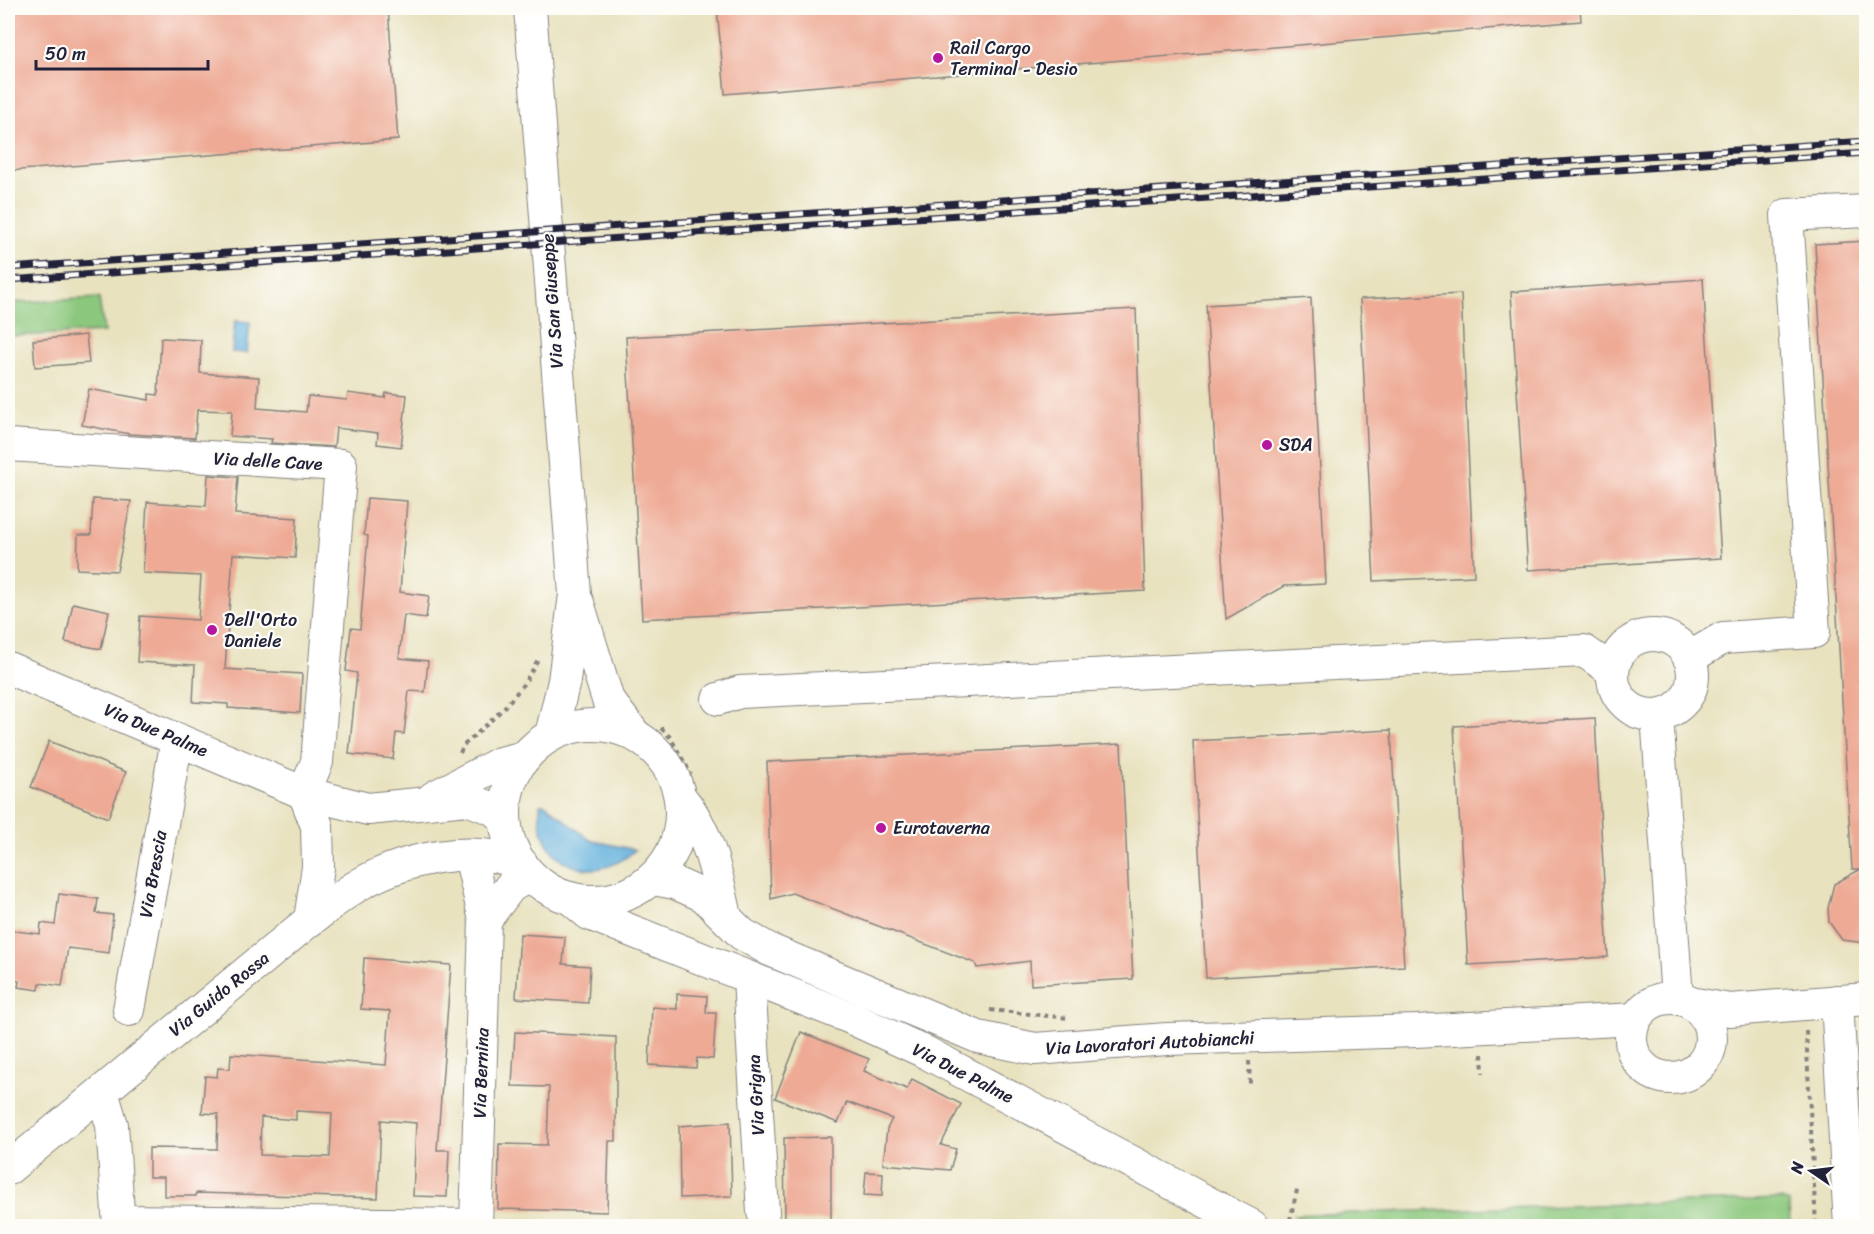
<svg xmlns="http://www.w3.org/2000/svg" width="1874" height="1234" font-family="Sriracha,sans-serif">
<style>
.green{fill:#8bc77d;stroke:#56745c;stroke-width:1.5}
.water{fill:#64b1dd;stroke:#436a8c;stroke-width:1.5}
.building{fill:#eeaa95;fill-rule:evenodd}
.lines{fill:none;stroke-linecap:round;stroke-linejoin:round}
.minor-casing{stroke:#85827d;stroke-width:34}
.path{stroke:#85827d;stroke-width:4;stroke-dasharray:4.5 4.5;stroke-linecap:butt}
.minor{stroke:#fff;stroke-width:32}
.rail-casing{stroke:#22223b;stroke-width:7}
.rail{stroke:#fdfcf7;stroke-width:4.5;stroke-dasharray:14;stroke-linecap:butt}
.poi-dot{fill:#b5179e;stroke:#fdfcf7;stroke-width:2}
.labels{text-anchor:middle;stroke-width:4.5;stroke-linejoin:round;paint-order:stroke}
.poi-label{font-size:18px;fill:#22223b;stroke:#fdfcf7;text-anchor:start}
.street-label{font-size:18px;fill:#22223b;stroke:#fdfcf7}
</style>
<rect width="100%" height="100%" fill="#fdfcf7"/>
<filter id="ink" filterUnits="userSpaceOnUse"><feTurbulence type="fractalNoise" baseFrequency=".0167" numOctaves="2"/><feDisplacementMap in="SourceGraphic" scale="12" xChannelSelector="R" yChannelSelector="G"/><feConvolveMatrix kernelMatrix="1 2 1 2 8 2 1 2 1" color-interpolation-filters="sRGB"/></filter>
<filter id="wash" filterUnits="userSpaceOnUse"><feTurbulence type="fractalNoise" baseFrequency=".008" numOctaves="4" result="noise"/><feDisplacementMap in="SourceGraphic" scale="24" xChannelSelector="R" yChannelSelector="G"/><feGaussianBlur stdDeviation="1.35" result="paint"/><feColorMatrix in="noise" values="0 0 0 0 0 0 0 0 0 0 0 0 0 0 0 0 0 1.4 0 .05"/><feComposite in="paint" operator="in"/></filter>
<g filter="url(#wash)">
<rect width="100%" height="100%" fill="#e8e2bf"/>
<!-- green -->
<g class="green">
<polygon points="99,298 104,332 8,336 8,303"/>
<polygon points="1781,1199 1789,1202 1790,1226 1314,1226 1293,1215"/>
</g>
<!-- water -->
<g class="water">
<polygon points="235,321 250,322 247,353 232,352"/>
<path d="M540,804H545L590,840L635,850C593,890 534,864 540,804Z"/>
</g>
<g id="blocks">
<!-- building -->
<g class="building">
<polygon points="8,8 388,8 398,140 8,171"/>
<polygon points="717,8 1580,8 1581,21 725,94"/>
<polygon points="1866,241 1866,943 1842,940 1829,922 1828,908 1834,884 1861,869 1852,869 1815,244"/>
<polygon points="1703,279 1721,558 1528,570 1511,292"/>
<polygon points="1461,294 1474,576 1374,581 1360,299"/>
<polygon points="1311,298 1326,584 1284,586 1226,619 1206,305"/>
<polygon points="1136,309 1145,591 642,619 626,337"/>
<polygon points="86,335 89,363 35,367 33,340"/>
<polygon points="161,338 201,340 200,373 259,377 257,408 306,412 308,396 347,400 348,393 385,398 386,393 407,395 401,447 377,444 378,433 336,428 334,447 271,443 272,439 230,436 232,411 197,410 195,438 130,434 82,425 89,389 149,400 149,394 158,395"/>
<polygon points="208,475 238,477 235,514 297,518 295,558 233,554 225,669 302,674 300,713 228,708 228,704 193,702 195,665 137,662 140,616 198,620 201,576 143,573 147,502 206,506"/>
<polygon points="367,498 407,501 400,592 429,596 426,618 404,615 399,658 428,661 425,692 409,691 404,734 396,733 393,759 349,754 357,673 346,671 351,628 360,629 368,536 364,535"/>
<polygon points="93,499 131,501 117,571 77,569 78,535 91,535"/>
<polygon points="73,603 109,611 101,649 65,642"/>
<polygon points="1595,718 1608,957 1468,965 1454,726"/>
<polygon points="1391,730 1404,966 1206,978 1193,741"/>
<polygon points="49,741 126,772 108,818 31,787"/>
<polygon points="1121,744 1133,979 1031,985 1030,961 977,968 975,963 792,893 771,899 767,762"/>
<polygon points="59,894 98,899 96,913 113,915 109,953 68,948 62,986 40,983 39,990 18,987 19,981 8,979 8,930 40,934 41,923 55,925"/>
<polygon points="520,934 565,937 563,964 590,966 588,1003 516,998"/>
<path d="M364,958L451,965L437,1150H449L447,1197L413,1196L416,1123L381,1120L378,1198L196,1193V1196H164V1177H149V1148L217,1149L218,1114L202,1113L205,1076L217,1077L218,1068L230,1069L231,1054L386,1065L390,1011L361,1009ZM296,1111L332,1113L330,1157L260,1155L261,1117L296,1120Z"/>
<polygon points="677,994 707,996 706,1013 716,1013 713,1059 697,1058 696,1068 649,1065 652,1007 677,1009"/>
<polygon points="515,1032 616,1037 616,1141 609,1141 607,1212 498,1209 499,1144 547,1145 549,1087 512,1086"/>
<polygon points="801,1032 869,1059 864,1071 907,1089 912,1079 961,1104 941,1145 956,1149 950,1170 883,1164 887,1129 892,1119 847,1102 838,1123 775,1098"/>
<polygon points="730,1122 732,1196 680,1198 679,1126"/>
<polygon points="831,1137 831,1220 785,1221 784,1138"/>
<polygon points="866,1172 883,1173 882,1196 864,1195"/>
</g>
</g>
</g>
<g filter="url(#ink)">
<use href="#blocks" fill-opacity="0" stroke="#85827d" stroke-width="1.5"/>
<g class="lines">
<!-- minor casing -->
<g class="minor-casing">
<g id="minor">
<polyline points="530,8 575,594 564,681 551,735"/>
<polyline points="8,445 341,465 317,762 304,793 317,826 318,867 310,920"/>
<polyline points="578,603 608,700 635,735"/>
<circle cx="1653" cy="675" r="40"/>
<polyline points="1689,658 1723,638 1814,632 1787,215 1866,211"/>
<polyline points="8,668 304,793 368,809 467,799 493,809 505,819"/>
<polyline points="718,699 740,692 1584,651 1613,671"/>
<polyline points="1657,715 1677,998"/>
<circle cx="593" cy="813" r="88"/>
<polyline points="434,797 500,763 525,757"/>
<path d="M681,798C709,831 717,875 726,917"/>
<polyline points="470,855 485,920 476,1226"/>
<polyline points="653,879 675,883 704,896 742,934 770,950 978,1037 1035,1049 1167,1039 1416,1031 1635,1019"/>
<polyline points="570,898 589,914 851,1018 923,1051 1252,1226"/>
<polyline points="485,920 510,887 530,875"/>
<polyline points="749,979 763,1212"/>
<circle cx="1671" cy="1038" r="40"/>
<polyline points="1837,1001 1850,1226"/>
<polyline points="1690,1003 1730,1010 1866,999"/>
<polyline points="129,1010 177,739"/>
<polyline points="102,1092 112,1125 119,1226"/>
<path d="M8,1169L310,920C327,908 344,893 362,883C406,858 474,844 522,864"/>
<polyline points="119,1221 476,1225"/>
</g>
</g>
<!-- path -->
<g class="path">
<polyline points="661,728 670,737 691,774"/>
<path d="M460,753L463,746C492,720 521,695 538,659"/>
<polyline points="990,1010 1069,1018"/>
<polyline points="1806,1031 1816,1226"/>
<polyline points="1482,1054 1483,1073"/>
<polyline points="1249,1061 1250,1084"/>
<polyline points="1294,1226 1289,1224 1298,1186"/>
</g>
<!-- minor -->
<use href="#minor" class="minor"/>
<!-- rail casing -->
<g class="rail-casing">
<g id="rail">
<polyline points="8,268 1866,141"/>
<polyline points="8,280 1866,153"/>
</g>
</g>
<!-- rail -->
<use href="#rail" class="rail"/>
</g>
</g>
<!-- markers -->
<g class="poi-dot">
<circle cx="938" cy="58" r="6"/>
<circle cx="1267" cy="445" r="6"/>
<circle cx="212" cy="630" r="6"/>
<circle cx="881" cy="828" r="6"/>
</g>
<g class="labels">
<!-- poi labels -->
<g class="poi-label">
<text x="950" y="54">Rail Cargo<tspan x="950" dy="21">Terminal - Desio</tspan></text>
<text x="1279" y="451">SDA</text>
<text x="224" y="626">Dell'Orto<tspan x="224" dy="21">Daniele</tspan></text>
<text x="893" y="834">Eurotaverna</text>
</g>
<!-- street labels -->
<g class="street-label">
<text transform="translate(552 301) rotate(-94)" y="6">Via San Giuseppe</text>
<text transform="translate(268 461) rotate(3)" y="6">Via delle Cave</text>
<text transform="translate(156 730) rotate(23)" y="6">Via Due Palme</text>
<text transform="translate(153 874) rotate(-80)" y="6">Via Brescia</text>
<text transform="translate(219 994) rotate(-39)" y="6">Via Guido Rossa</text>
<text transform="translate(1150 1043) rotate(-3)" y="6">Via Lavoratori Autobianchi</text>
<text transform="translate(481 1073) rotate(-88)" y="6">Via Bernina</text>
<text transform="translate(963 1073) rotate(27)" y="6">Via Due Palme</text>
<text transform="translate(756 1095) rotate(-93)" y="6">Via Grigna</text>
</g>
</g>
<!-- margin -->
<rect width="1874" height="1234" fill="none" stroke="#fdfcf7" stroke-width="30"/>
<!-- north arrow -->
<g transform="translate(1811 1171) rotate(284)" stroke="#fdfcf7" stroke-width="4.5" paint-order="stroke">
<path d="M0-4.5L10 22L0 15L-10 22Z" fill="#22223b"/>
<text y="-9" font-size="16" font-weight="bold" text-anchor="middle" fill="#22223b">N</text>
</g>
<!-- scale -->
<path d="M36 60v9h172v-9" fill="none" stroke="#22223b" stroke-width="3"/>
<text x="45" y="60" font-size="18" fill="#22223b" stroke="#fdfcf7" stroke-width="4.5" paint-order="stroke">50 m</text>
</svg>
